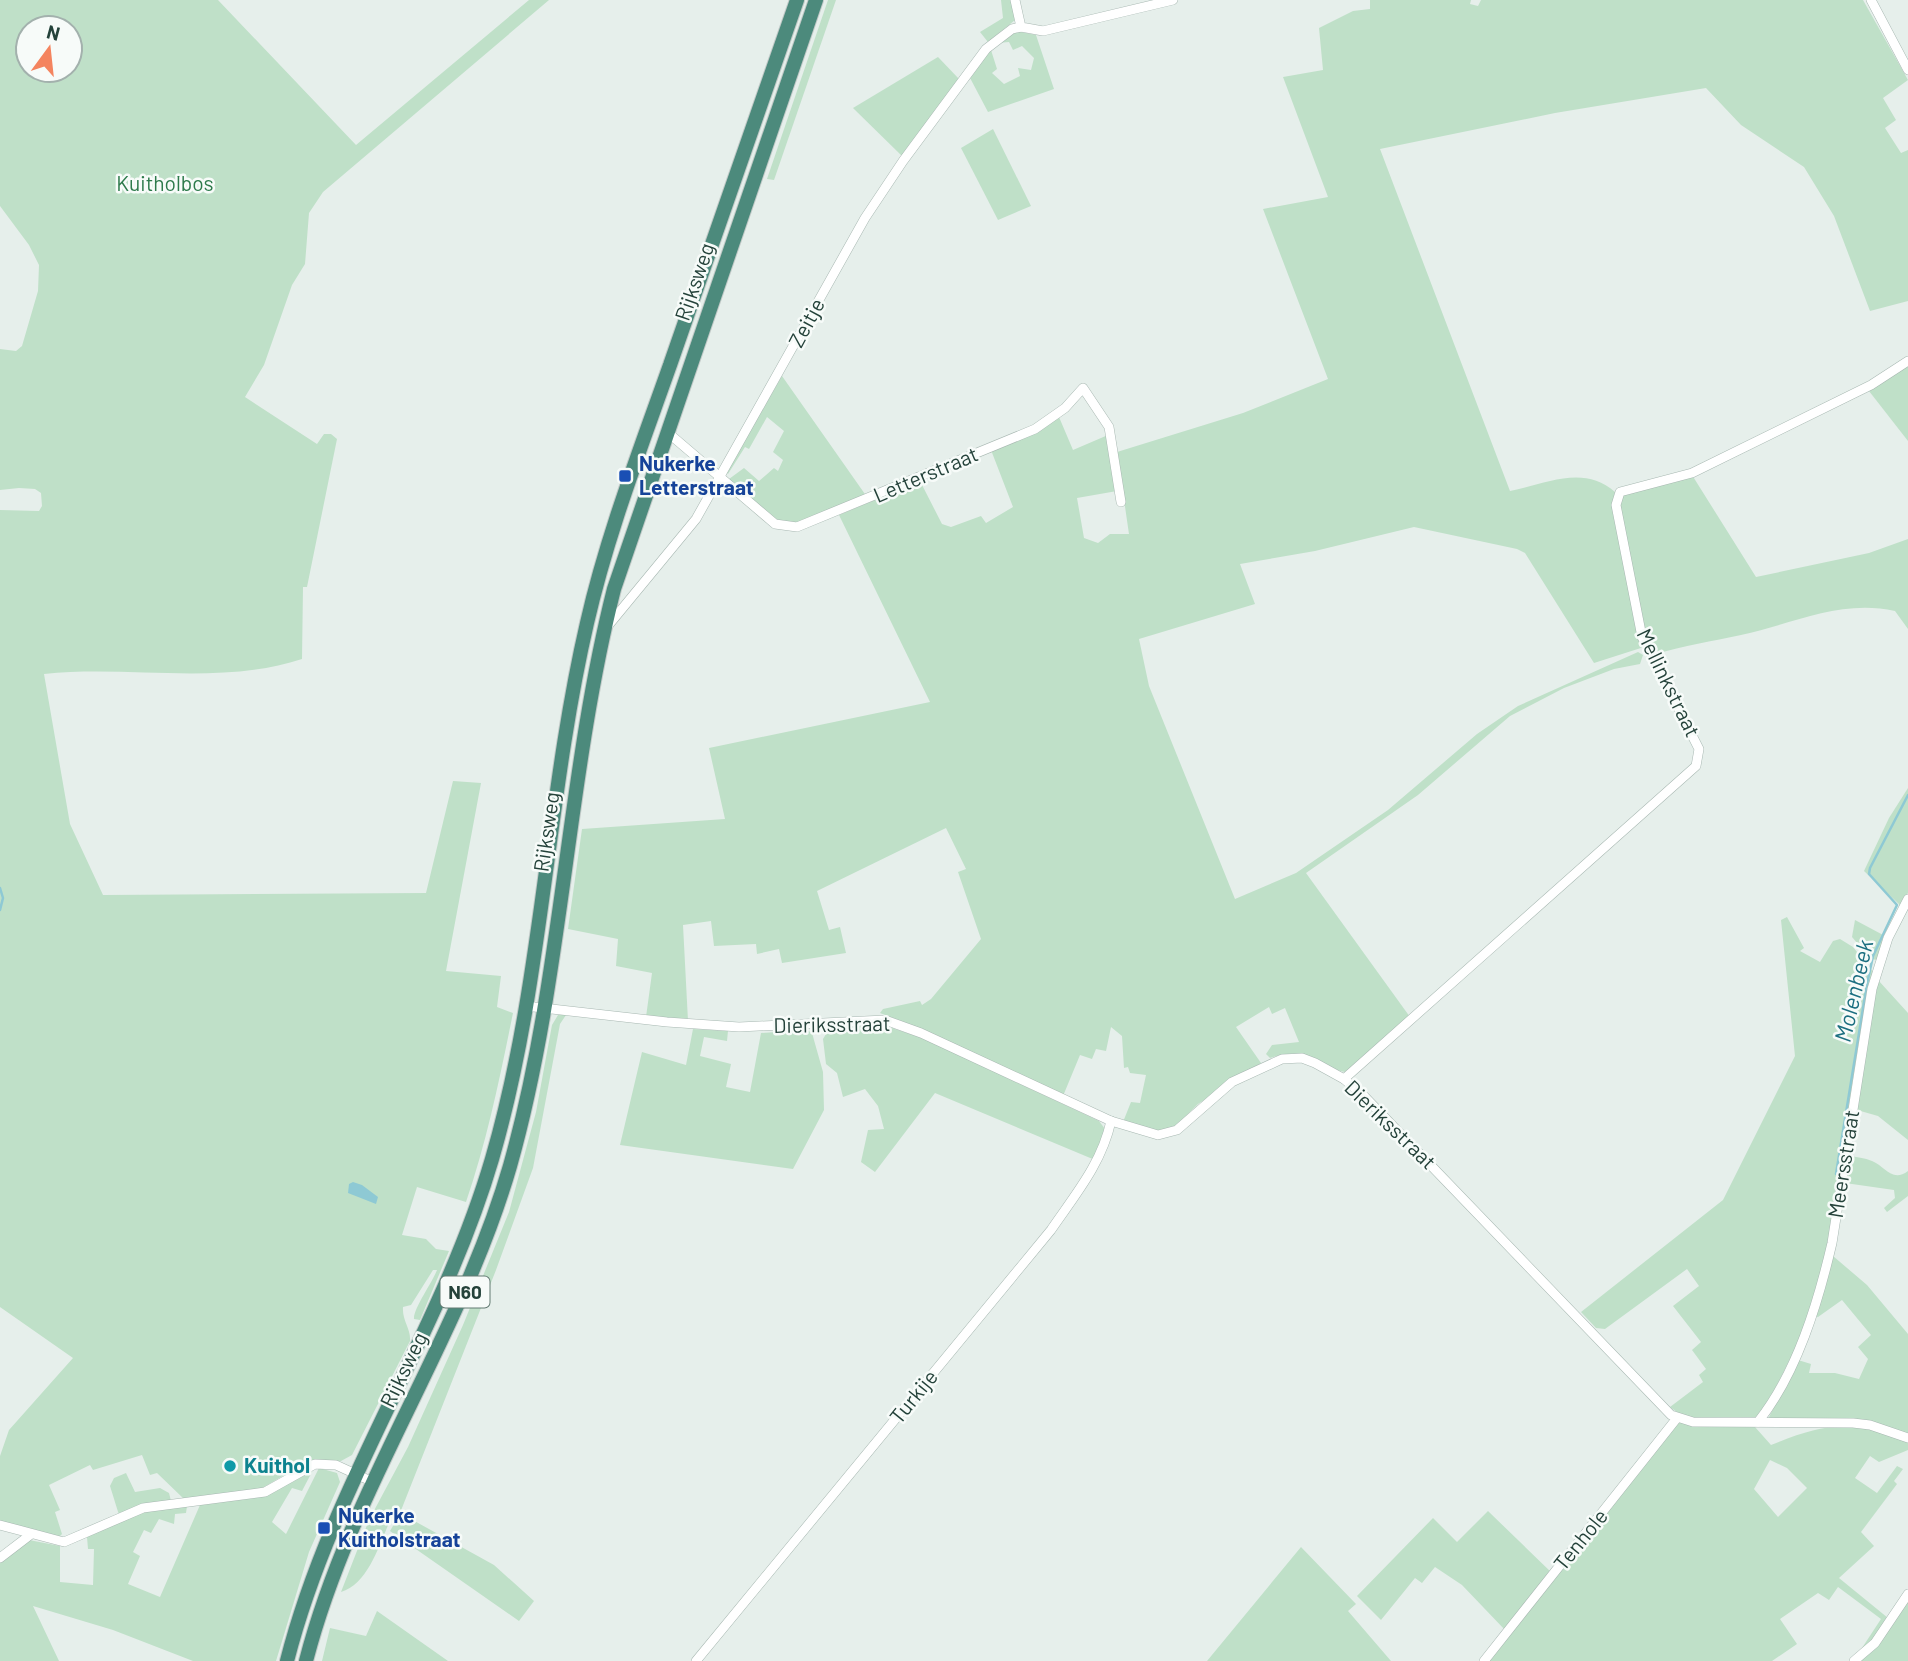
<svg xmlns="http://www.w3.org/2000/svg" width="1908" height="1661" font-family="Barlow,sans-serif">
<style>
.green{fill:#bfe0c8;fill-rule:evenodd}
.water{fill:#8ec9d4}
.lines{fill:none;stroke-linecap:round;stroke-linejoin:round}
.stream{stroke:#8ec9d4;stroke-width:2.5}
.minor-casing{stroke:#a8b8b2;stroke-width:10}
.trunk-casing{stroke:#c2cac8;stroke-width:16}
.minor{stroke:#fff;stroke-width:9}
.trunk{stroke:#4c8a7c;stroke-width:14}
.transit-dot{fill:#1a4fb4;stroke:#f7fbf9;stroke-width:2.5}
.culture-dot{fill:#0f9aa8;stroke:#f7fbf9;stroke-width:2.5}
.labels{text-anchor:middle;stroke-width:5;stroke-linejoin:round;paint-order:stroke}
.shield{fill:#f7fbf9;stroke:#637a73;stroke-width:2}
.shield-label{font-size:19px;font-weight:bold;fill:#24423a}
.park-label{font-size:21px;fill:#2d7a4b;stroke:#f7fbf9}
.street-label{font-size:21px;fill:#24423a;stroke:#f7fbf9}
.transit-label{font-size:21px;font-weight:bold;fill:#164399;stroke:#f7fbf9;text-anchor:start}
.culture-label{font-size:21px;font-weight:bold;fill:#0d838f;stroke:#f7fbf9;text-anchor:start}
.water-label{font-size:23px;font-style:italic;fill:#1c6f80;stroke:#f7fbf9}
</style>
<rect width="100%" height="100%" fill="#e6efeb"/>
<!-- green -->
<g class="green">
<path d="M0,0H218L356,145L529,0H549L323,192L309,213L305,264L292,285L264,365L245,397L317,444L324,434H331L337,439L307,587H303L302,659C220,686 129,665 44,674L70,824L103,895L426,893L453,781L481,783L446,971L501,976L497,1007L513,1013C500,1077 487,1141 466,1202L417,1187L402,1235L426,1239L436,1249L449,1251L420,1320L414,1319C413,1309 432,1283 437,1270H433L411,1305L403,1307C402,1321 411,1328 410,1341L352,1455L341,1461L309,1460L261,1489L184,1499L157,1473L150,1475L142,1455L93,1470L90,1465L49,1485L60,1510L55,1512L62,1534L58,1538L0,1522V1456L9,1430L73,1358L0,1307V510L39,511L42,506L41,493L35,489L19,488L0,490V349L16,351L22,346L38,291L39,265L29,245L0,206ZM28,28H70V70H28Z"/>
<polygon points="828,0 836,0 774,180 767,179"/>
<polygon points="1001,0 1011,0 1015,20 988,42 980,32 1003,18"/>
<path d="M1370,0H1471L1470,4L1478,6L1481,0H1863L1908,80L1883,98L1896,120L1885,128L1901,153L1908,150V301L1870,311L1834,216L1804,167L1741,125L1706,88L1555,113L1380,149L1510,491C1545,484 1584,464 1615,492L1612,504L1637,632L1644,647L1594,663L1525,553L1517,549L1414,527L1315,551L1240,564L1255,604L1139,639L1149,686L1235,899L1296,873L1388,810L1477,734L1518,706L1638,652L1643,655L1640,664L1614,669L1564,688L1510,716L1418,795L1306,873L1410,1017L1345,1072C1312,1065 1308,1045 1270,1058L1266,1054L1272,1045L1299,1042L1285,1008L1272,1014L1269,1007L1236,1027L1261,1063L1198,1104L1173,1129L1156,1132L1123,1122L1131,1102L1140,1103L1146,1075L1130,1073L1128,1067L1124,1068L1122,1036L1111,1027L1106,1051L1096,1049L1092,1059L1080,1055L1063,1096L922,1029L880,1013L883,1009L920,1001L922,1005L931,999L981,939L958,872L966,869L946,828L817,891L829,930L840,927L846,953L782,963L779,949L757,954L756,944L714,946L711,921L683,925L688,1021L646,1017L652,973L616,966L618,939L568,929L582,829L725,819L709,748L930,702L839,515L920,481L942,524L951,527L981,516L986,523L1013,507L991,450L1059,417L1073,450L1108,435L1117,491L1077,498L1084,538L1098,543L1110,534H1129L1117,452L1243,413L1328,379L1263,209L1328,197L1283,77L1323,70L1319,28L1353,11L1370,9Z"/>
<polygon points="1016,31 1036,35 1054,89 988,112 969,76 991,50 997,69 992,73 1004,84 1020,76 1018,68 1031,70 1034,58 1022,46 1013,50 1009,42 997,43"/>
<polygon points="938,57 959,79 902,156 853,108"/>
<polygon points="993,129 1031,206 998,220 961,148"/>
<polygon points="1908,365 1908,441 1869,391"/>
<polygon points="782,376 867,497 804,523 778,522 729,479 744,468 759,481 774,468 778,471 783,460 773,452 784,431 767,417 749,449 745,447 728,474 726,472"/>
<path d="M1692,475L1756,577L1869,553L1908,539V629L1895,611C1840,599 1793,624 1741,635C1712,641 1684,646 1655,654L1644,628L1619,507L1622,495Z"/>
<polygon points="1908,788 1908,893 1900,905 1864,871 1889,818"/>
<polygon points="1787,917 1804,948 1800,951 1820,962 1833,941 1840,939 1853,947 1874,973 1824,1271 1798,1343 1765,1409 1757,1417 1685,1418 1670,1407 1703,1382 1699,1375 1706,1369 1692,1350 1701,1342 1673,1306 1699,1286 1687,1269 1605,1329 1596,1328 1581,1312 1723,1200 1795,1056 1781,920"/>
<polygon points="1855,920 1885,936 1877,960 1871,959 1852,937"/>
<polygon points="1878,980 1908,1013 1908,1140 1878,1116 1857,1110"/>
<path d="M558,1015H566L560,1024L533,1168L496,1270L400,1513L494,1565L534,1601L519,1621L390,1531L400,1514L395,1510C381,1537 371,1583 341,1592L369,1520L408,1447L463,1325L509,1212L536,1112L552,1025Z"/>
<polygon points="880,1024 922,1038 1099,1121 1105,1129 1095,1160 935,1093 875,1172 861,1162 868,1130 884,1129 878,1106 865,1089 843,1097 837,1073 826,1064 823,1039 829,1029"/>
<polygon points="693,1029 728,1031 727,1041 704,1037 700,1056 731,1064 726,1087 750,1092 761,1033 807,1030 812,1033 823,1072 824,1110 793,1169 620,1145 642,1052 686,1065"/>
<path d="M1849,1156C1856,1157 1865,1158 1872,1161C1885,1166 1892,1183 1908,1171V1196L1887,1212L1884,1208L1895,1198L1894,1190L1845,1183Z"/>
<polygon points="1833,1256 1867,1285 1908,1334 1908,1434 1862,1420 1768,1419 1798,1360 1811,1364 1809,1373 1835,1373 1859,1379 1868,1359 1858,1347 1871,1335 1842,1300 1818,1317 1814,1316"/>
<path d="M1679,1422L1755,1427L1771,1445C1828,1422 1850,1420 1908,1442V1450L1879,1462L1870,1456L1855,1478L1877,1493L1897,1466L1903,1469L1894,1481L1897,1484L1861,1532L1874,1546L1839,1578L1888,1618L1876,1636L1860,1651L1881,1619L1838,1587L1829,1600L1818,1593L1780,1619L1797,1644L1772,1661H1489ZM1770,1460L1787,1468L1807,1488L1778,1517L1754,1489Z"/>
<polygon points="314,1468 302,1491 292,1488 272,1522 286,1534 319,1468 337,1473 340,1482 309,1552 276,1661 193,1661 113,1630 33,1606 59,1661 0,1661 0,1561 29,1540 60,1546 60,1582 93,1585 94,1549 88,1549 87,1537 146,1511 187,1506 186,1513 175,1514 174,1524 159,1519 151,1533 144,1530 133,1552 140,1556 128,1584 160,1597 200,1505 254,1498"/>
<polygon points="126,1473 135,1492 160,1488 169,1493 171,1501 119,1515 110,1486 114,1478"/>
<polygon points="1488,1511 1552,1573 1505,1630 1462,1585 1435,1567 1422,1583 1415,1578 1381,1620 1357,1596 1433,1518 1457,1542"/>
<polygon points="1301,1547 1356,1604 1348,1611 1391,1661 1207,1661"/>
<polygon points="1908,1601 1908,1661 1860,1661"/>
<polygon points="377,1611 448,1661 322,1661 330,1628 366,1636"/>
</g>
<!-- water -->
<polygon class="water" points="353,1182 362,1185 378,1197 376,1204 348,1193 349,1184"/>
<g class="lines">
<!-- stream -->
<g class="stream">
<polyline points="0,888 3,898 0,910"/>
<polyline points="1836,1174 1867,984 1873,956 1897,905 1869,874 1870,868 1908,795"/>
</g>
<!-- minor casing -->
<g class="minor-casing">
<g id="minor">
<polyline points="1015,0 1021,27 1043,31 1173,0"/>
<polyline points="1871,0 1908,70"/>
<polyline points="666,431 775,524 797,527 1035,429 1065,408 1083,388 1109,427 1121,502"/>
<polyline points="607,627 696,519 865,218 903,161 986,49 1012,29 1021,27"/>
<polyline points="525,1006 667,1022 739,1027 885,1020 921,1033 1111,1121 1158,1135 1177,1130 1232,1082 1282,1059 1302,1058 1315,1063 1344,1079 1365,1097 1671,1415 1693,1422 1853,1423 1870,1425 1908,1438"/>
<polyline points="1344,1079 1696,766 1699,749 1642,637 1616,505 1620,492 1692,473 1871,385 1908,361"/>
<path d="M1758,1422C1797,1373 1818,1303 1832,1243L1872,989L1888,938L1908,899"/>
<polyline points="0,1525 64,1542 143,1508 265,1492 315,1464 336,1465 373,1482"/>
<polyline points="0,1558 30,1535"/>
<path d="M696,1661L1051,1230C1075,1195 1102,1163 1111,1121"/>
<polyline points="1484,1661 1677,1418"/>
<polyline points="1854,1661 1875,1643 1908,1594"/>
</g>
</g>
<!-- trunk casing -->
<g class="trunk-casing">
<g id="trunk">
<path d="M287,1661C332,1484 441,1333 492,1159C543,984 546,800 587,623C607,535 640,450 670,365C712,243 754,121 797,0"/>
<path d="M306,1661C351,1487 460,1339 510,1166C563,978 566,779 614,589L816,0"/>
</g>
</g>
<!-- minor -->
<use href="#minor" class="minor"/>
<!-- trunk -->
<use href="#trunk" class="trunk"/>
</g>
<!-- markers -->
<g class="transit-dot">
<rect x="618" y="469" width="14" height="14" rx="3.5"/>
<rect x="317" y="1521" width="14" height="14" rx="3.5"/>
</g>
<circle class="culture-dot" cx="230" cy="1466" r="7"/>
<g class="labels">
<!-- shield labels -->
<rect class="shield" x="440.5" y="1276.5" width="49" height="31" rx="5"/>
<g class="shield-label">
<text x="465" y="1299">N60</text>
</g>
<!-- park labels -->
<g class="park-label">
<text x="165" y="191">Kuitholbos</text>
</g>
<!-- street labels -->
<g class="street-label">
<text transform="translate(695 282) rotate(-71)" y="7">Rijksweg</text>
<text transform="translate(807 323) rotate(-62)" y="7">Zeitje</text>
<text transform="translate(926 475) rotate(-23)" y="7">Letterstraat</text>
<text transform="translate(1668 683) rotate(64)" y="7">Mellinkstraat</text>
<text transform="translate(547 832) rotate(-82)" y="7">Rijksweg</text>
<text transform="translate(832 1025) rotate(-1)" y="7">Dieriksstraat</text>
<text transform="translate(1390 1125) rotate(44)" y="7">Dieriksstraat</text>
<text transform="translate(1844 1164) rotate(-81)" y="7">Meersstraat</text>
<text transform="translate(404 1370) rotate(-64)" y="7">Rijksweg</text>
<text transform="translate(914 1397) rotate(-51)" y="7">Turkije</text>
<text transform="translate(1581 1540) rotate(-51)" y="7">Tenhole</text>
</g>
<!-- transit labels -->
<g class="transit-label">
<text x="639" y="471">Nukerke<tspan x="639" dy="24">Letterstraat</tspan></text>
<text x="338" y="1523">Nukerke<tspan x="338" dy="24">Kuitholstraat</tspan></text>
</g>
<!-- culture labels -->
<g class="culture-label">
<text x="244" y="1473">Kuithol</text>
</g>
<!-- water labels -->
<g class="water-label">
<text transform="translate(1854 991) rotate(-77)" y="8">Molenbeek</text>
</g>
</g>
<!-- north arrow -->
<g transform="translate(49 49) rotate(15)"><circle r="33" fill="#f7fbf9" stroke="#a3b1ad" stroke-width="2"/>
<path d="M0-5L12 26L0 18L-12 26Z" fill="#f4845f"/>
<text y="-10" font-size="19" font-weight="bold" text-anchor="middle" fill="#24423a">N</text>
</g>
</svg>
